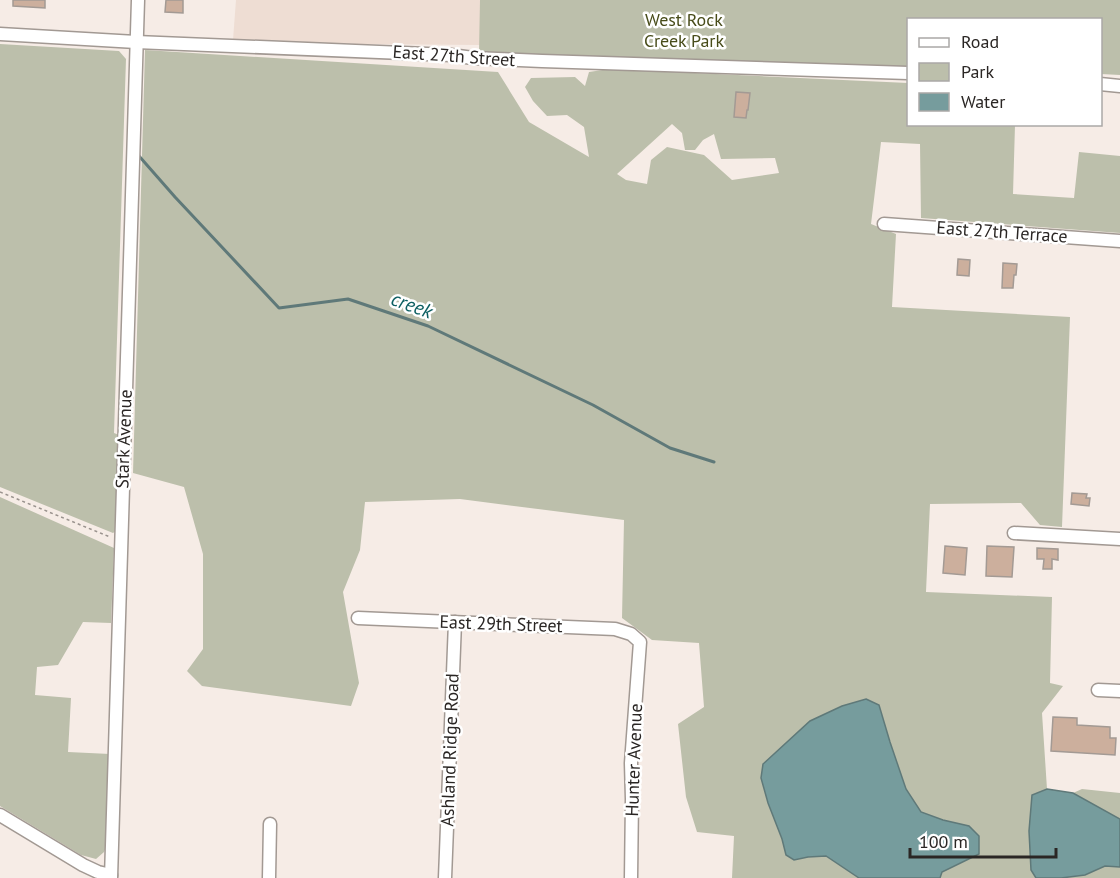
<svg xmlns="http://www.w3.org/2000/svg" width="1120" height="878" font-family="'PT Sans',sans-serif">
<style>
.built{fill:#eeddd3}
.green{fill:#bcbfab;fill-rule:evenodd}
.water{fill:#769c9d;stroke:#5f7979;stroke-width:1.5}
.lines{fill:none;stroke-linecap:round;stroke-linejoin:round}
.stream{stroke:#5f7979;stroke-width:3}
.building{fill:#ccaf9d;stroke:#a39a94;stroke-width:1.5}
.street-casing{stroke:#a29993;stroke-width:15}
.path{stroke:#99928d;stroke-width:1.5;stroke-dasharray:3 3;stroke-linecap:butt}
.street{stroke:#fff;stroke-width:12}
.labels{text-anchor:middle;stroke-width:5;stroke-linejoin:round;paint-order:stroke}
.park-label{font-size:18px;fill:#484c1a;stroke:#fff}
.street-label{font-size:18px;fill:#2a2624;stroke:#fff}
.water-label{font-size:20px;font-style:italic;fill:#0d5f62;stroke:#fff}
</style>
<rect width="100%" height="100%" fill="#f6ece6"/>
<!-- built -->
<polygon class="built" points="236,0 480,0 480,45 356,44 233,40"/>
<!-- green -->
<g class="green">
<polygon points="480,0 1120,0 1120,75 1101,74 1100,20 908,20 908,68 479,52"/>
<polygon points="0,44 119,51 126,59 114,433 119,435 117,530 113,533 0,487"/>
<path d="M145,50L498,72L529,122L589,157L584,127L567,115L547,116L533,101L525,87L531,78L575,77L585,86L589,72L609,69L908,83V124L1015,125L1013,194L1074,198L1079,152L1120,156V233L921,218L920,144L881,142L871,224L896,234L892,307L1070,317L1062,527L1040,525L1021,503L930,504L926,592L1052,597L1050,683L1063,686L1042,713L1047,789L1032,795L1031,870L1036,878H940L941,872L979,854L943,820L921,812L906,789L890,742L879,705L768,803L782,839L786,855L794,860L808,857L826,856L859,878H732L734,836L697,832L686,797L678,724L704,707L699,643L652,640L622,618L624,520L460,499L365,502L360,550L343,592L359,683L351,706L202,686L187,671L203,649V554L184,487L133,473ZM672,124L682,133L685,150H695L703,140L714,134L721,159L775,158L779,173L732,180L704,155L667,147L651,160L647,184L626,180L617,174Z"/>
<polygon points="0,497 114,548 111,623 83,622 58,665 37,667 35,695 71,698 68,752 110,754 108,843 104,852 96,859 81,855 0,806"/>
<polygon points="1082,789 1120,793 1120,819 1073,793"/>
<polygon points="1105,866 1120,867 1120,878 1061,878 1085,875"/>
</g>
<!-- water -->
<g class="water">
<polygon points="866,699 879,705 890,742 906,789 921,812 943,820 969,826 979,836 979,854 942,872 940,878 859,878 826,856 808,857 794,860 786,855 782,839 768,803 761,778 763,764 810,721 842,706"/>
<polygon points="1047,789 1073,793 1120,819 1120,867 1105,866 1085,875 1061,878 1036,878 1031,870 1029,831 1032,795"/>
</g>
<g class="lines">
<!-- stream -->
<polyline class="stream" points="139,156 175,197 279,308 348,299 428,326 593,405 670,448 714,462"/>
</g>
<!-- building -->
<g class="building">
<polygon points="13,0 45,0 45,8 13,6"/>
<polygon points="166,0 183,0 183,13 165,12"/>
<polygon points="736,92 750,93 748,110 747,110 746,118 734,117"/>
<polygon points="958,259 970,260 969,276 957,275"/>
<polygon points="1003,263 1017,264 1016,275 1014,275 1013,288 1002,288"/>
<polygon points="1072,493 1087,494 1086,498 1090,498 1089,506 1071,504"/>
<polygon points="945,546 967,548 965,575 943,573"/>
<polygon points="987,546 1014,547 1012,577 986,576"/>
<polygon points="1037,548 1058,549 1058,560 1052,559 1052,569 1043,569 1044,559 1037,559"/>
<polygon points="1053,717 1077,718 1077,725 1110,727 1110,738 1116,738 1115,755 1051,751"/>
</g>
<g class="lines">
<!-- street casing -->
<g class="street-casing">
<g id="street">
<polyline points="0,34 136,42 451,55 473,58 542,61 908,73"/>
<polyline points="1100,84 1120,86"/>
<polyline points="884,224 1120,241"/>
<polyline points="1014,533 1120,539"/>
<polyline points="358,618 615,629 631,634 640,642 631,763 632,799 631,878"/>
<polyline points="1098,690 1120,691"/>
<polyline points="0,815 83,865 98,872 111,875"/>
<polyline points="111,878 138,0"/>
<polyline points="269,878 270,824"/>
<polyline points="445,878 455,622"/>
</g>
</g>
<!-- path -->
<polyline class="path" points="0,492 110,537"/>
<!-- street -->
<use href="#street" class="street"/>
</g>
<g class="labels">
<!-- park labels -->
<g class="park-label">
<text x="684" y="26">West Rock<tspan x="684" dy="21">Creek Park</tspan></text>
</g>
<!-- street labels -->
<g class="street-label">
<text transform="translate(454 56) rotate(4)" y="6">East 27th Street</text>
<text transform="translate(1002 232) rotate(4)" y="6">East 27th Terrace</text>
<text transform="translate(124 439) rotate(-88)" y="6">Stark Avenue</text>
<text transform="translate(501 624) rotate(2)" y="6">East 29th Street</text>
<text transform="translate(450 750) rotate(-88)" y="6">Ashland Ridge Road</text>
<text transform="translate(634 760) rotate(-88)" y="6">Hunter Avenue</text>
</g>
<!-- water labels -->
<g class="water-label">
<text transform="translate(412 305) rotate(20)" y="7">creek</text>
</g>
</g>
<!-- legend -->
<rect x="907" y="18" width="195" height="108" fill="#ffffff" stroke="#aaa8a7" stroke-width="1.5"/>
<rect x="919" y="38" width="30" height="9" fill="#ffffff" stroke="#aaa8a7" stroke-width="1.5"/>
<text x="961" y="48" font-size="18" fill="#2a2624">Road</text>
<rect x="919" y="63" width="30" height="18" fill="#bcbfab" stroke="#aaa8a7" stroke-width="1.5"/>
<text x="961" y="78" font-size="18" fill="#2a2624">Park</text>
<rect x="919" y="93" width="30" height="18" fill="#769c9d" stroke="#aaa8a7" stroke-width="1.5"/>
<text x="961" y="108" font-size="18" fill="#2a2624">Water</text>
<!-- scale -->
<path d="M910 848v9h146v-9" fill="none" stroke="#2a2624" stroke-width="3"/>
<text x="919" y="848" font-size="18" fill="#2a2624" stroke="#ffffff" stroke-width="4.5" paint-order="stroke">100 m</text>
</svg>
